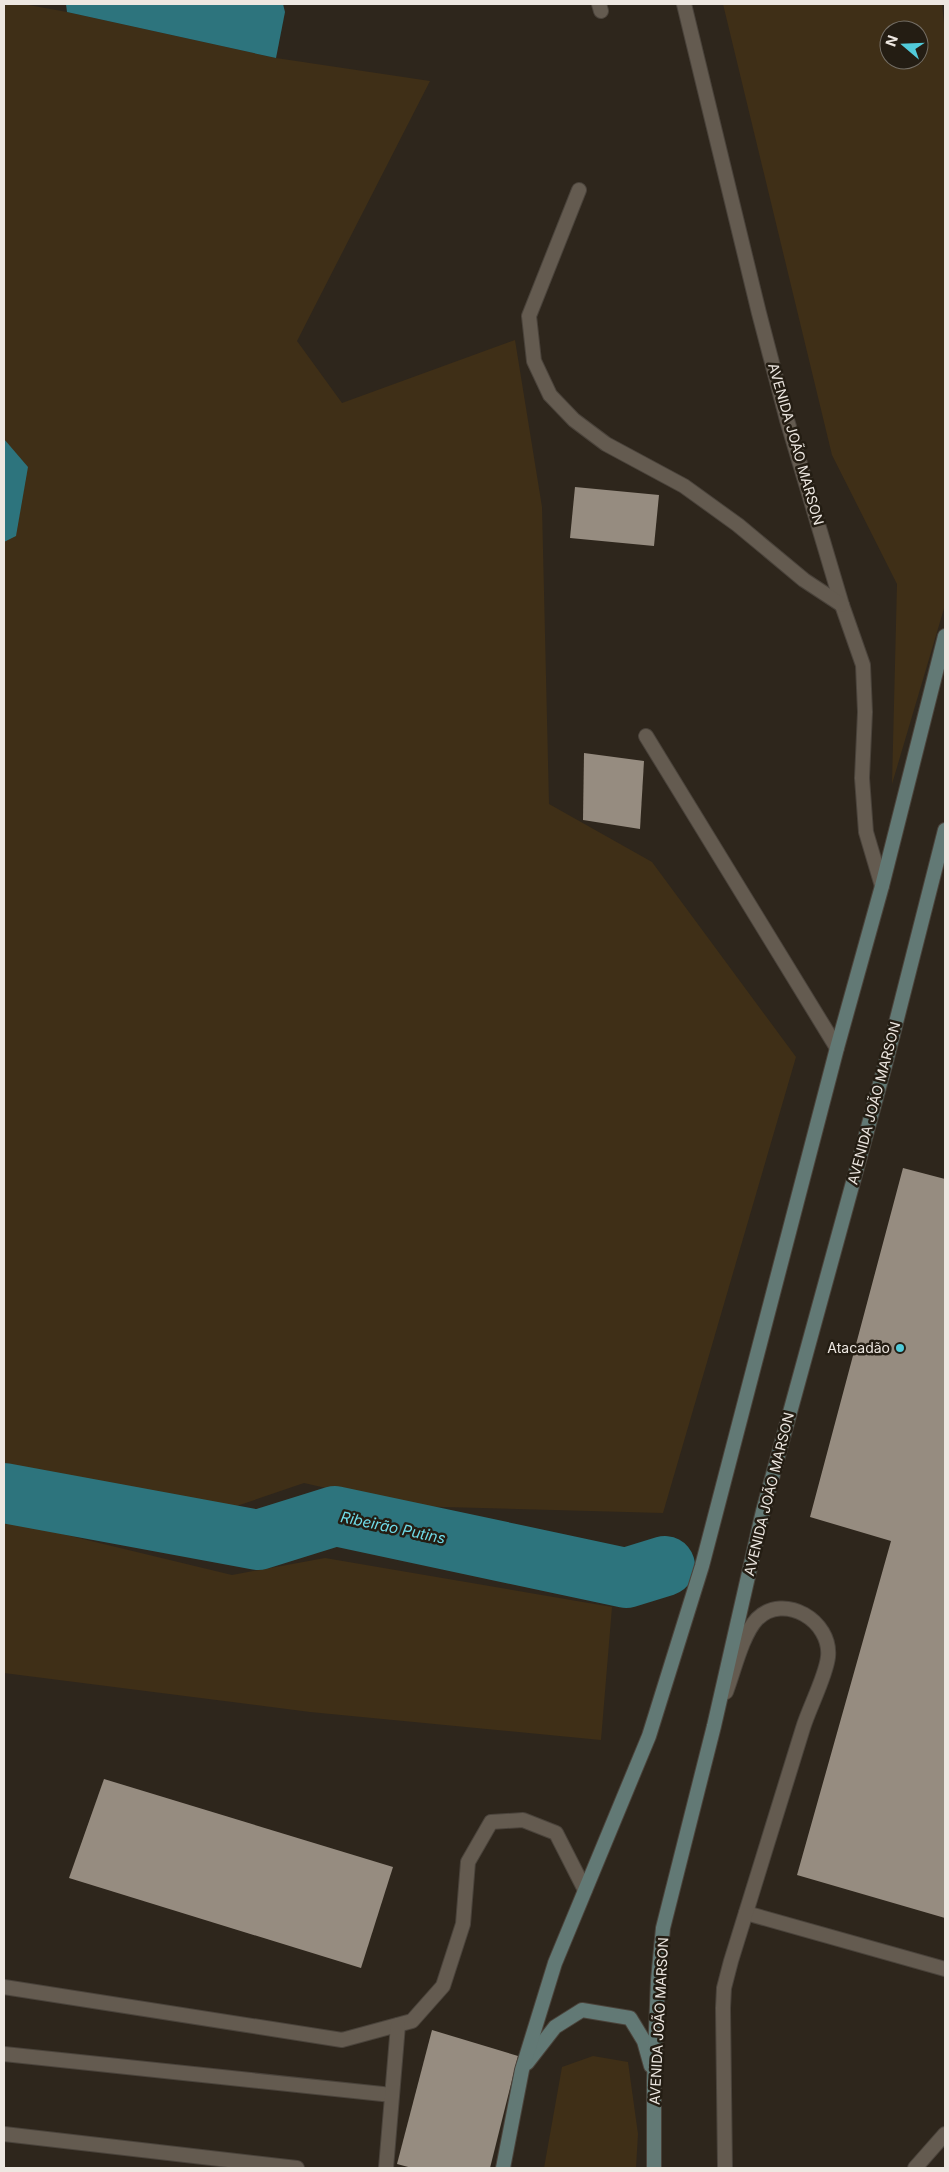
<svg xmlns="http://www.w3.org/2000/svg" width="949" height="2172" font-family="Inter,sans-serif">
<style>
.green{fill:#3f2f17;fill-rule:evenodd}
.water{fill:#2d747d}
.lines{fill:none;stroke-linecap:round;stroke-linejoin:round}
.river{stroke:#2d747d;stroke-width:60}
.building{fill:#968c80}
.service-casing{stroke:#4a433b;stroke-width:16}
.minor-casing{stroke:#4a433b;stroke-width:16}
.secondary-casing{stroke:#4a433b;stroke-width:16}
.service{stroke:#645b50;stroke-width:14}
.minor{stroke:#645b50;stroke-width:14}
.secondary{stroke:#627975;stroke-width:14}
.poi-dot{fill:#52cbda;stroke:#241d13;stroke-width:2}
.labels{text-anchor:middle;stroke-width:5;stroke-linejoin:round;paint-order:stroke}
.street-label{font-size:14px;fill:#ede7e1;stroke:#241d13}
.poi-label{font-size:14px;fill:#ede7e1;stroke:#241d13;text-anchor:end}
.water-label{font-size:15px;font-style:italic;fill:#6fdbe8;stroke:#241d13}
</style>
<rect width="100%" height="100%" fill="#2e261c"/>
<!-- green -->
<g class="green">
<polygon points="4,4 23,4 67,12 276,58 430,81 297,341 342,403 515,340 542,507 549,804 652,862 796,1057 663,1513 405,1506 304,1483 219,1512 4,1470"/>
<path d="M723,4H942L945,33V605L892,784L897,584L832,455ZM889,30H919V60H889Z"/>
<polygon points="4,1520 232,1575 325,1558 612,1607 601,1740 310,1712 4,1673"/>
<polygon points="593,2056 628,2062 638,2134 636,2168 544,2168 562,2067"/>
</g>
<!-- water -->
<g class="water">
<polygon points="66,4 283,4 285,12 276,58 67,12"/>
<polygon points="4,439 28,467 16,536 4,542"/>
</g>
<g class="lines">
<!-- river -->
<polyline class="river" points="4,1493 258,1540 335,1516 626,1578 665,1566"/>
</g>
<!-- building -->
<g class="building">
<polygon points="575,487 659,495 654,546 570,538"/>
<polygon points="584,753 644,761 640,829 583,820"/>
<polygon points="903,1168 945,1179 945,1918 797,1875 891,1541 810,1517"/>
<polygon points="104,1779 393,1867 361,1968 69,1878"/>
<polygon points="432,2030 518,2056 490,2168 412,2168 397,2164"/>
</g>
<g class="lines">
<!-- service casing -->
<g class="service-casing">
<g id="service">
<polyline points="746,1913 945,1969"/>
<polyline points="4,1987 342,2040 412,2021 443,1986 463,1924 468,1862 491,1822 523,1820 556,1833 585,1890"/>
<polyline points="4,2054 392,2095"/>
<polyline points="4,2134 297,2168"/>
<polyline points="386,2168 398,2025"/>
<path d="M725,2168L723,2008L724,1988L731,1961C755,1883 779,1806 803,1728C809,1708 826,1676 828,1657C832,1621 784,1592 757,1619C742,1635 734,1671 726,1692"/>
<polyline points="915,2168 945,2134"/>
</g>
</g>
<!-- minor casing -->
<g class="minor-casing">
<g id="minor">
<polyline points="599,4 601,11"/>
<polyline points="684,4 759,313 787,420 842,605 863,665 865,712 862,778 866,832 882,886"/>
<polyline points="579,190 529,316 534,361 550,395 574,420 606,444 684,486 738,525 804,580 842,605"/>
<polyline points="646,736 837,1048"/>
</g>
</g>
<!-- secondary casing -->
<g class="secondary-casing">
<g id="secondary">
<polyline points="527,2063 555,2027 582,2010 630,2018 644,2041 651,2066"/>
<polyline points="503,2168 522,2070 555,1963 649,1736 702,1566 837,1048 882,886 945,636"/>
<polyline points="654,2168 654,2081 658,1980 663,1928 714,1726 763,1511 887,1058 945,830"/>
</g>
</g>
<!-- service -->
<use href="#service" class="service"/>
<!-- minor -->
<use href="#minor" class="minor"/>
<!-- secondary -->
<use href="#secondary" class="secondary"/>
</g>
<!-- markers -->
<circle class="poi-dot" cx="900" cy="1348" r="5"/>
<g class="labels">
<!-- street labels -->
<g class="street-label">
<text transform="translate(796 444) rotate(74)" y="5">AVENIDA JOÃO MARSON</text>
<text transform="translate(874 1103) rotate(-75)" y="5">AVENIDA JOÃO MARSON</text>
<text transform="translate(769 1494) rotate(-76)" y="5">AVENIDA JOÃO MARSON</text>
<text transform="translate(659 2021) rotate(-87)" y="5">AVENIDA JOÃO MARSON</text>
</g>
<!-- poi labels -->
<g class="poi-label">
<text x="890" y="1353">Atacadão</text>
</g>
<!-- water labels -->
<g class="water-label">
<text transform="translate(393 1528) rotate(12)" y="5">Ribeirão Putins</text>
</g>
</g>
<!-- border -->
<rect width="949" height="2172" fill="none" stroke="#ede7e1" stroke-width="10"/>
<!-- north arrow -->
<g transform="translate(904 45) rotate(289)"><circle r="24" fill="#241d13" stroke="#746e65"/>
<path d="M0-4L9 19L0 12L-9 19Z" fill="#52cbda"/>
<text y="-8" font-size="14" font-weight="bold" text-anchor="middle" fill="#ede7e1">N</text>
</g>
</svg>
